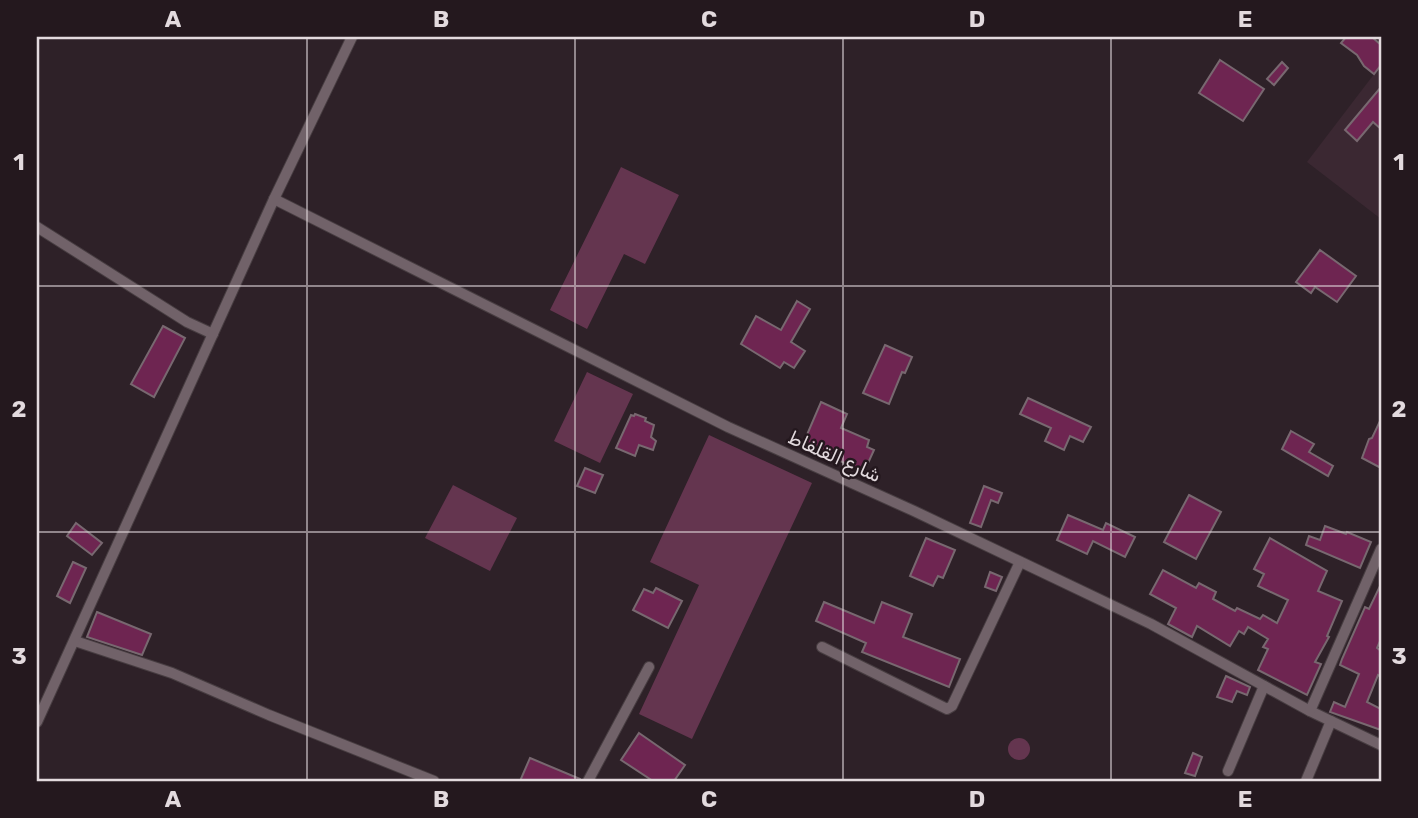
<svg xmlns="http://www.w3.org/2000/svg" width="1418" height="818" font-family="Rubik,'Noto Sans Arabic',sans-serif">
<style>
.built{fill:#3b2832}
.green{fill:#64354f}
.building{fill:#6e2551;stroke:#786870;stroke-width:2}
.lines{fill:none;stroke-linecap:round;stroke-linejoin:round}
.minor-casing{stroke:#473d41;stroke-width:12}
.minor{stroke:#716269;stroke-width:10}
.grid{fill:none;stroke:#e3dade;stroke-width:2;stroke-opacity:0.55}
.labels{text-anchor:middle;stroke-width:5;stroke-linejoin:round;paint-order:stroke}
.street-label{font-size:19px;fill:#e3dade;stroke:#24181e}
.neatline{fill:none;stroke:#e3dade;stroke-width:2.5}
.grid-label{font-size:23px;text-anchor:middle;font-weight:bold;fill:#e3dade}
</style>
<rect width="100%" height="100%" fill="#2e2128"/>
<!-- built -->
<polygon class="built" points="1381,65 1381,219 1307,162"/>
<!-- green -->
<g class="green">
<polygon points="621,167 679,195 645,264 624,254 587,329 550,310"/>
<polygon points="587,372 633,394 600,463 554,441"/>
<polygon points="709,435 812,483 692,739 639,714 699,585 650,562"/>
<polygon points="453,485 517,518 490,571 425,538"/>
<circle cx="1019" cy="749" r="11"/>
</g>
<!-- building -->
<g class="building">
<polygon points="1346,37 1372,37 1381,45 1381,65 1374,74 1364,66 1357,55 1341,43"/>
<polygon points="1220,60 1264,89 1243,121 1199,93"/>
<polygon points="1282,62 1288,68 1274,85 1267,79"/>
<polygon points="1381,87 1381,129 1373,122 1357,141 1345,130"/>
<polygon points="1320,250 1356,276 1337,302 1315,287 1311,293 1296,282"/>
<polygon points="797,301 810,309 791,342 805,351 794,368 784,362 780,368 741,344 756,316 781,330"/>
<polygon points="163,326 185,338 154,397 131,384"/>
<polygon points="885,345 912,357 905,373 902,372 889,404 863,393"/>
<polygon points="1028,398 1091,427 1083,442 1070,436 1064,450 1045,441 1051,428 1020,414"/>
<polygon points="821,402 847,414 841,428 869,440 867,447 874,450 864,472 803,444"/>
<polygon points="635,414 646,418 645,421 654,425 651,437 656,441 653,450 639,445 635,456 616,448 631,415 634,416"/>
<polygon points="1381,419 1381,468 1362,458 1369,439 1372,438"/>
<polygon points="1291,431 1314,444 1309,452 1333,466 1328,476 1282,449"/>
<polygon points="585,468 603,475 595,493 577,486"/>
<polygon points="984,486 1002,493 998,503 991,500 981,527 970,523"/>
<polygon points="1189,495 1221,512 1196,559 1164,542"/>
<polygon points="1068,515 1103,530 1106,523 1135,537 1125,557 1093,541 1087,554 1057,540"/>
<polygon points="76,523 102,543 92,555 67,536"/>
<polygon points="1325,526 1346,534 1347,532 1371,542 1360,568 1306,545 1309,536 1320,540"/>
<polygon points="926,538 955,550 943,578 938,576 933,586 910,576"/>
<polygon points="1270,538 1327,571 1318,591 1342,601 1327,636 1329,637 1315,662 1321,664 1307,695 1258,670 1268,649 1263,647 1268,639 1248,627 1244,634 1239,631 1230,646 1197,626 1192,637 1168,624 1176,608 1150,594 1163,570 1196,588 1199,583 1216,592 1213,599 1235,611 1237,608 1260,619 1263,615 1277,623 1288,600 1258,586 1264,574 1254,569"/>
<polygon points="73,562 86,568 70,603 57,596"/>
<polygon points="990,572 1002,577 996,591 985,587"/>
<polygon points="1381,584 1381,639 1377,648 1381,651 1381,677 1378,675 1367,702 1381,709 1381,730 1330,712 1334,702 1345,707 1359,674 1340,665 1342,659 1365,607 1369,609"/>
<polygon points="656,588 682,601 668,628 633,610 644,589 653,593"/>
<polygon points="824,602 874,623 882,602 912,614 903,637 960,659 949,687 862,652 866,643 816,621"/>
<polygon points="97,612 151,634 142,655 87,637"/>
<polygon points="1226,676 1250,687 1247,695 1237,691 1232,702 1217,697"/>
<polygon points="639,733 685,765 674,781 653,781 621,760"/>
<polygon points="1193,753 1202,757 1195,776 1185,773"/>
<polygon points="530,758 580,779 580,781 520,781"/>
</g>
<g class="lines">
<!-- minor casing -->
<g class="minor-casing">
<g id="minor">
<polyline points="274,199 728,427 914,511 1151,624 1310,711 1381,745"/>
<polyline points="37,227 187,322 213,334"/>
<polyline points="75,641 172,673 269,715 434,781"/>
<polyline points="822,647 947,709 952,706 1020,562"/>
<polyline points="1310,711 1381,549"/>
<polyline points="37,722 274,199 352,37"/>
<polyline points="1228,771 1264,686"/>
<polyline points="588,781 649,667"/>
<polyline points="1306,781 1331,721"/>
</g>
</g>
<!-- minor -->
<use href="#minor" class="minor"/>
</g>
<!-- grid -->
<path class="grid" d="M307,37V781M575,37V781M843,37V781M1111,37V781M37,286H1381M37,532H1381"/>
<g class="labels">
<!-- street labels -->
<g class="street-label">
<text transform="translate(835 456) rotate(24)" y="7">شارع القلفاط</text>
</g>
</g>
<!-- border -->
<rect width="1418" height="818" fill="none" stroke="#24181e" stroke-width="77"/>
<rect x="38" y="38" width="1342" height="742" class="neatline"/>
<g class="grid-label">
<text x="173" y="27">A</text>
<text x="441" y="27">B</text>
<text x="709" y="27">C</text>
<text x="977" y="27">D</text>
<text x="1245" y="27">E</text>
<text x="19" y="170">1</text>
<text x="1399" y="170">1</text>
<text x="19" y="417">2</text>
<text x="1399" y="417">2</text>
<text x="19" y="664">3</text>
<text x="1399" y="664">3</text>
<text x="173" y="807">A</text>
<text x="441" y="807">B</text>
<text x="709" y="807">C</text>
<text x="977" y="807">D</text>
<text x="1245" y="807">E</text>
</g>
</svg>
